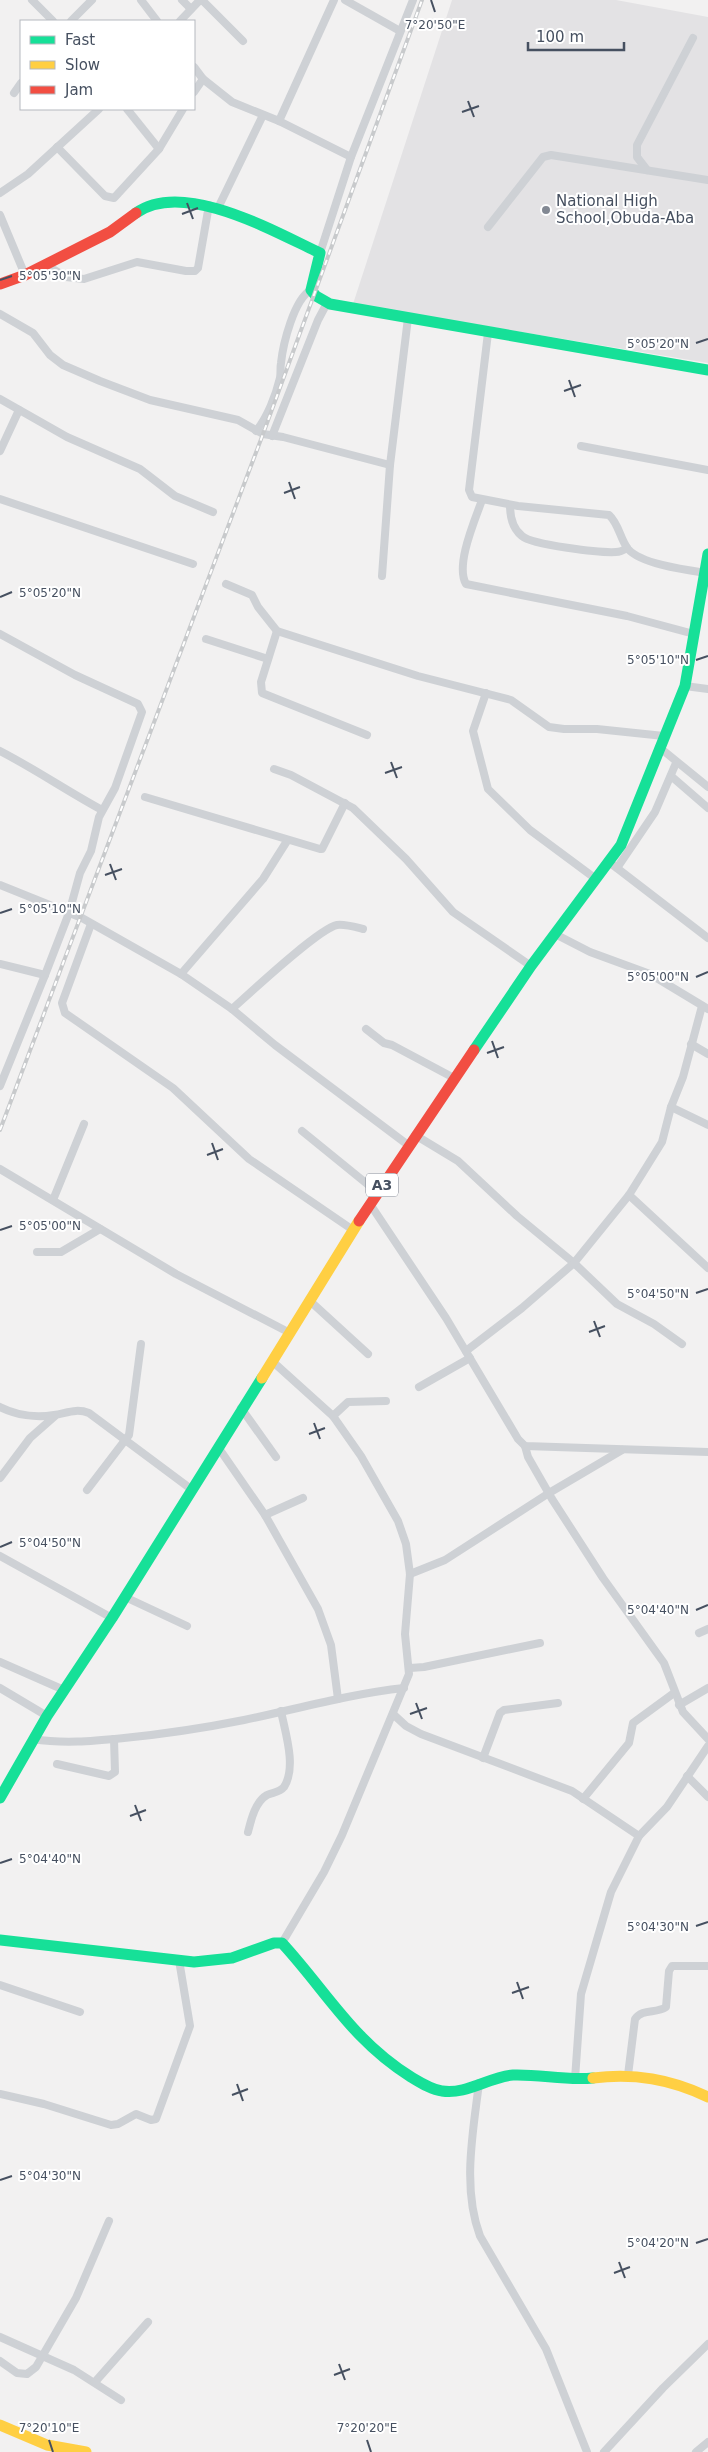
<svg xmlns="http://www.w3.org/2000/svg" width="708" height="2452" font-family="'DejaVu Sans',sans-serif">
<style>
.education{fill:#e3e2e4}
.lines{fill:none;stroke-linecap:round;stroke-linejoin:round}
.street{stroke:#ced1d5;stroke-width:8}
.fast{stroke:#16e098;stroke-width:11}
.slow{stroke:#ffcf43;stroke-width:11}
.jam{stroke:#f24e42;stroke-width:11}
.rail-casing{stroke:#c8cacc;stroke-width:4}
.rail{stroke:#fff;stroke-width:2;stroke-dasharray:5.5;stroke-linecap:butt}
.ticks{fill:none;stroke:#465060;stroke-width:2}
.poi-dot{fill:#828893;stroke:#fff;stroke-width:2}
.labels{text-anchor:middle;stroke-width:4;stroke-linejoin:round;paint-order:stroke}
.shield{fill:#fff;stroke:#7e8490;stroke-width:1}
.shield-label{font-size:14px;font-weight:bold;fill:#465060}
.poi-label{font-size:15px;fill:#465060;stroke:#fff;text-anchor:start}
.ticks-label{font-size:12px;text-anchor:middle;fill:#465060;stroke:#fff;stroke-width:4;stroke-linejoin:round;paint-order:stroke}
</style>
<rect width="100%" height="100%" fill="#f2f1f1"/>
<!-- education -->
<polygon class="education" points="452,0 616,0 708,17 708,363 353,304"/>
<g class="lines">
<!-- street -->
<g class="street">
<polyline points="32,0 53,21"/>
<polyline points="141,0 157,21"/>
<polyline points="182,0 191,9"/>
<polyline points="202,0 243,41"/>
<polyline points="345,0 400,31"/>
<polyline points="71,21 92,0"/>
<polyline points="180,21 200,0"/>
<polyline points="194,67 203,79 194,92"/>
<polyline points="203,79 232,102 279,121 351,157"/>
<polyline points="14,93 21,83"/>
<polyline points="127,109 159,149"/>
<polyline points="279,121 334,0"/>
<polyline points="57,147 105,196 114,198 159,149 183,109"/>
<polyline points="647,170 637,157 637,145 693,38"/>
<polyline points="0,193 28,174 99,109"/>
<polyline points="218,208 263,115"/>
<polyline points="0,215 25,275"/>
<polyline points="488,227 543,157 551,155 708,180"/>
<polyline points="320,253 351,157 413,0"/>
<polyline points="46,265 66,277 84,279 137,262 186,271 195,271 198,268 209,205"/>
<polyline points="0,314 33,333 50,355 63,365 100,381 150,400 238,420 263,434 283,437 390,465"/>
<path d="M488,333L469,490L472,497L518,506L609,515C619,524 620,539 628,549C641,564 686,570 706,573"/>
<polyline points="0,399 67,437 140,469 175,496 213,512"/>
<path d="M256,431C267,418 276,395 280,378C281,373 280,368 281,363C283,344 294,299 311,290"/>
<polyline points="272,436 318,320 326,305 330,304"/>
<polyline points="581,446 708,470"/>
<polyline points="0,451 19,410"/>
<polyline points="0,499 193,564"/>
<path d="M482,500C475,520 455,565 466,584L627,616L694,634"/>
<path d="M510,505C510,516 513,529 522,536C532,545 601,553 616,552C620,552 624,550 627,548"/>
<polyline points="382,576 390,465 408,318"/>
<polyline points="226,584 252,595 258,607 277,631 418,676 511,700 549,727 564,729 597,729 664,736"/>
<polyline points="277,631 261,682 262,693 367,735"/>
<polyline points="0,634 75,675 138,704 142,712 115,788 99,817 91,851 80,873 69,913 45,975 0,1086"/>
<polyline points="206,639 268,659"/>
<polyline points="685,686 708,689"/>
<polyline points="486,693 473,731 488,789 530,830 596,879"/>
<polyline points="659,747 708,787"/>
<path d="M0,751C35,769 67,791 102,810"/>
<polyline points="274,769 291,775 353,808 406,859 453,912 531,966"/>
<polyline points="671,776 708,808"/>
<polyline points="145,797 320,849 322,849 345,803"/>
<polyline points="609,862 708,938"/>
<polyline points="617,868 655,812 676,763"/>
<polyline points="0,885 82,918 181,974 232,1009 275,1045 408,1145"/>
<polyline points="91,924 62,1003 65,1013 173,1088 249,1159 353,1230"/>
<polyline points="555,934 590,952 650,974 708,1009"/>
<polyline points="0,964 45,975"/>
<polyline points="181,974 263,879 287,841"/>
<path d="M232,1009C250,993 318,929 337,925C345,924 355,927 363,929"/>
<polyline points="366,1029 384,1043 392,1045 454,1078"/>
<polyline points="691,1044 708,1054"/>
<polyline points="671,1107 708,1125"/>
<polyline points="302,1131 377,1192"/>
<polyline points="415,1135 458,1161 517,1216 574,1263 617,1304 654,1324 682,1344"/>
<polyline points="0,1169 176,1274 290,1333"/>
<polyline points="629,1195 708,1268"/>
<polyline points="53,1200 84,1124"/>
<polyline points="370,1204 446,1318 518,1439 525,1446 708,1452"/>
<polyline points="37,1252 61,1252 100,1229"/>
<polyline points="310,1301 368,1354"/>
<polyline points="466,1351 522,1308 574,1263 629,1195 662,1142 671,1107 683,1077 702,1006"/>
<polyline points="272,1361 333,1416 361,1456 398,1521 406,1544 410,1574 405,1634 409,1674 342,1835 324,1872 282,1943"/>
<polyline points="419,1387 470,1358"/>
<path d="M0,1407C16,1415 36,1418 54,1415C67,1413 76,1408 89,1413L191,1489"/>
<polyline points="241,1408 276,1457"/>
<polyline points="333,1416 348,1402 386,1401"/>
<polyline points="525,1446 528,1457 552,1499 603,1578 664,1663 683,1712 708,1739"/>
<polyline points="218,1447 265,1515 318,1609 331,1645 338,1699"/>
<polyline points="0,1478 30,1438 55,1416"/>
<polyline points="87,1490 129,1435 141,1344"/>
<polyline points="265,1515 303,1498"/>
<polyline points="0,1556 112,1618"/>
<polyline points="410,1574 445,1560 549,1493 622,1450"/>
<polyline points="125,1597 187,1626"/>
<polyline points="699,1633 708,1629"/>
<polyline points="0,1662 64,1690"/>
<polyline points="410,1668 424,1667 540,1643"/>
<polyline points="0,1688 47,1716"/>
<polyline points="679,1705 708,1688"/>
<polyline points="393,1714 406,1726 421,1734 572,1791 639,1836"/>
<path d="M33,1739C64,1744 93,1741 124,1738C164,1734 204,1728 244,1720C297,1709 349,1694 404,1688"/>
<polyline points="483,1758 500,1713 504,1710 558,1703"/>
<polyline points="57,1764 109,1776 115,1772 114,1739"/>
<polyline points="687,1776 708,1797"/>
<polyline points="583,1799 629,1743 633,1723 674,1693"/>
<path d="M248,1832C251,1820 255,1802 267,1795C273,1792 279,1793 284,1787C297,1767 285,1732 281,1711"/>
<polyline points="0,1985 80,2012"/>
<path d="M628,2075L635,2019C643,2008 656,2014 666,2007L669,1971L672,1966H708"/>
<polyline points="575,2079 581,1994 611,1892 639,1836 667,1807 708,1746"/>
<path d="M479,2083C473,2132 462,2188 480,2236L546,2349L587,2452"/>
<polyline points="0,2094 44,2104 111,2125 118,2124 136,2114 151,2120 156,2119 190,2026 179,1960"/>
<polyline points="0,2337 74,2370 121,2400"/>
<polyline points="0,2361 17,2373 27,2374 36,2367 76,2298 109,2221"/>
<polyline points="95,2382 148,2322"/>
<polyline points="604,2452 663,2388 708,2344"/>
<polyline points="696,2452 708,2442"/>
</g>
<!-- fast -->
<g class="fast">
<path d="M136,213C183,179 275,232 320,253L311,290L316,296L330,304L708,370"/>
<polyline points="474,1050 531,966 621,845 685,686 708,554"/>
<polyline points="0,1798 47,1716 112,1618 262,1378"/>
<path d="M0,1940L194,1962L232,1958L274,1943H282C327,1992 352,2040 411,2077C421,2083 432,2090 442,2091C466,2095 489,2077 513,2075C540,2074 566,2081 593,2078"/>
</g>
<!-- slow -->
<g class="slow">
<polyline points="262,1378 359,1221"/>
<path d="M593,2078C635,2073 670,2079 708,2097"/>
<polyline points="0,2425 47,2445 86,2452"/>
</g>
<!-- jam -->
<g class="jam">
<polyline points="0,284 25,275 110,232 136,213"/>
<polyline points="359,1221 474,1050"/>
</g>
<!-- rail casing -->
<g class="rail-casing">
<polyline id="rail" points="0,1130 263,434 422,0"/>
</g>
<!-- rail -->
<use href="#rail" class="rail"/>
</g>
<!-- ticks -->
<path class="ticks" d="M431,0L435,12M468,101L474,117M462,112L479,106M187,203L193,219M182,214L198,208M0,280L12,276M696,343L708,339M569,380L575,397M564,391L581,385M289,482L295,499M284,493L300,487M0,597L12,592M696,660L708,656M391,762L397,778M385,773L402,767M110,864L116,880M105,875L122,869M0,913L12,909M696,977L708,972M492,1041L498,1058M487,1053L504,1047M212,1143L218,1160M207,1155L223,1149M0,1230L12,1226M696,1293L708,1289M594,1321L600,1337M589,1332L605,1326M314,1423L320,1439M309,1434L325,1428M0,1547L12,1542M696,1610L708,1605M416,1703L422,1719M410,1714L427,1708M135,1805L141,1821M130,1816L146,1810M0,1863L12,1859M696,1926L708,1922M517,1982L523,1999M512,1993L529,1987M237,2084L243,2101M232,2095L248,2089M0,2180L12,2176M696,2243L708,2239M619,2262L625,2278M614,2273L630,2267M339,2364L345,2380M334,2375L350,2369M49,2440L53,2452M367,2440L371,2452"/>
<!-- markers -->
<circle class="poi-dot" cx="546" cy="210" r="5"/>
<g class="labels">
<!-- shield labels -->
<rect class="shield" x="366" y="1173.5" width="32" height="23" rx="4"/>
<g class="shield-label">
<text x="382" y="1190">A3</text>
</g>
<!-- poi labels -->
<g class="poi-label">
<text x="556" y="206">National High<tspan x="556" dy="17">School,Obuda-Aba</tspan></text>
</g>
</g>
<g class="ticks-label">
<text x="435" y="29">7°20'50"E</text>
<text x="50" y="280">5°05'30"N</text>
<text x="658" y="348">5°05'20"N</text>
<text x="50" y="597">5°05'20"N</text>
<text x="658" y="664">5°05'10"N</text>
<text x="50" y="913">5°05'10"N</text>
<text x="658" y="981">5°05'00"N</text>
<text x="50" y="1230">5°05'00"N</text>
<text x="658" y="1298">5°04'50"N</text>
<text x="50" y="1547">5°04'50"N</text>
<text x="658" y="1614">5°04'40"N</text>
<text x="50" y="1863">5°04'40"N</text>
<text x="658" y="1931">5°04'30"N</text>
<text x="50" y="2180">5°04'30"N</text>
<text x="658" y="2247">5°04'20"N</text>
<text x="49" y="2432">7°20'10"E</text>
<text x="367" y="2432">7°20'20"E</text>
</g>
<!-- legend -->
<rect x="20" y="20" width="175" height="90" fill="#ffffff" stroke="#b5b9bf"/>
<rect x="30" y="36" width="25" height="8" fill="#16e098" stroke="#b5b9bf"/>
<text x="65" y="45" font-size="15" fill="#465060">Fast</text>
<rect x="30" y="61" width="25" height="8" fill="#ffcf43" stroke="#b5b9bf"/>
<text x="65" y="70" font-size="15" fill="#465060">Slow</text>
<rect x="30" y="86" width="25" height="8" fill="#f24e42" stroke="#b5b9bf"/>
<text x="65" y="95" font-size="15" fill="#465060">Jam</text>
<!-- scale -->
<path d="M528 42v8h96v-8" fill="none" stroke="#465060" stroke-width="2.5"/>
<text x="536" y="42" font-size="15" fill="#465060" stroke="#ffffff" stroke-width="4" paint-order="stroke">100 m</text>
</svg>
